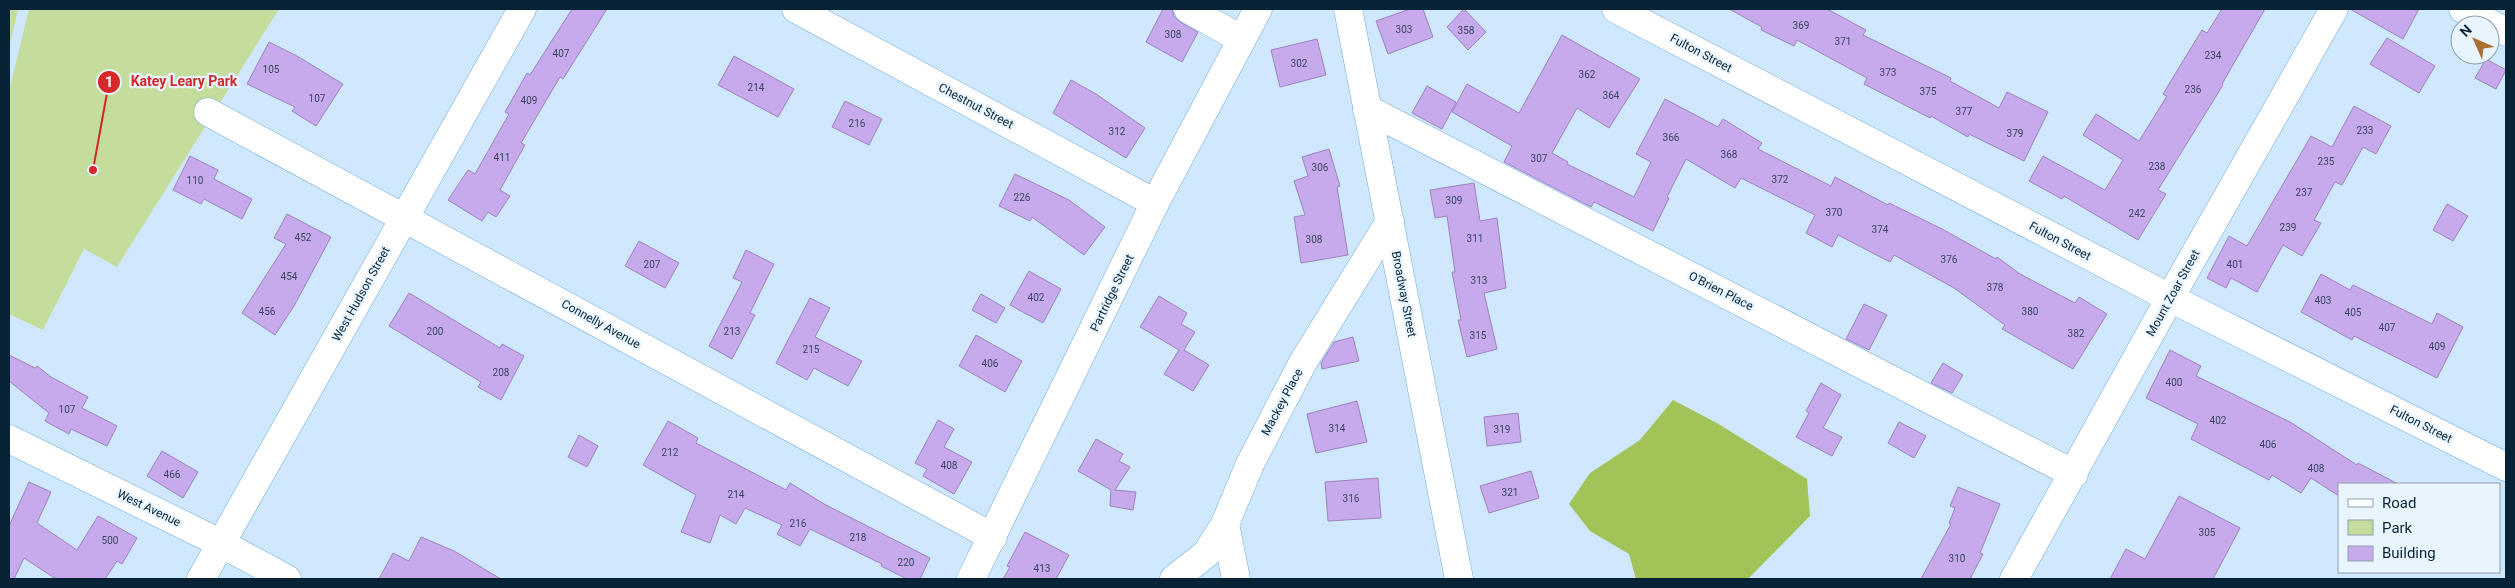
<svg xmlns="http://www.w3.org/2000/svg" width="2515" height="588" font-family="Roboto,sans-serif">
<style>
.green{fill:#c4dc9c}
.forest{fill:#a1c358}
.building{fill:#c7aaeb;stroke:#9e82c0}
.lines{fill:none;stroke-linecap:round;stroke-linejoin:round}
.minor-casing{stroke:#6da9db;stroke-width:29}
.minor{stroke:#fff;stroke-width:28}
.labels{text-anchor:middle;stroke-width:4.5;stroke-linejoin:round;paint-order:stroke}
.number-label{font-size:10px;fill:#384563}
.street-label{font-size:12px;fill:#092336;stroke:#e8f4fe}
.leader{fill:none;stroke:#d62828;stroke-width:2}
.callout-dot{fill:#d62828;stroke:#e8f4fe;stroke-width:2}
.mark-label{font-size:15px;text-anchor:middle;font-weight:bold;fill:#fff}
.callout-label{font-size:14px;text-anchor:middle;font-weight:bold;fill:#d62828;stroke:#e8f4fe;stroke-width:4.5;stroke-linejoin:round;paint-order:stroke}
</style>
<rect width="100%" height="100%" fill="#d0e8fd"/>
<!-- green -->
<g class="green">
<polygon points="9,9 18,9 9,49"/>
<polygon points="29,9 279,9 117,267 84,249 43,330 9,314 9,91"/>
</g>
<!-- forest -->
<polygon class="forest" points="1673,400 1717,423 1807,479 1810,516 1748,579 1636,579 1629,554 1590,531 1569,504 1590,473 1640,440"/>
<!-- building -->
<g class="building">
<polygon points="572,9 607,9 563,79 560,77 521,143 525,145 500,190 510,196 496,217 488,212 482,221 448,200 468,170 475,174 509,114 505,112 527,73 530,75"/>
<polygon points="1163,9 1172,9 1174,16 1180,22 1198,32 1182,62 1146,42"/>
<polygon points="1410,9 1423,9 1433,37 1388,54 1376,21"/>
<polygon points="1464,9 1486,32 1468,50 1447,27"/>
<polygon points="1729,9 1827,9 1866,30 1863,35 1951,78 1950,81 1999,108 2007,92 2048,112 2024,161 1969,134 1968,137 1931,116 1930,118 1864,84 1867,78 1797,40 1794,46 1761,30 1762,27"/>
<polygon points="2222,9 2265,9 2222,84 2223,85 2158,190 2166,194 2138,240 2064,196 2062,199 2029,181 2043,156 2105,190 2123,160 2083,135 2096,114 2139,141 2167,96 2163,94 2183,61 2202,30 2207,33"/>
<polygon points="2350,9 2419,9 2403,39"/>
<polygon points="1562,35 1640,79 1609,128 1577,108 1552,153 1568,162 1567,164 1634,197 1651,162 1636,154 1665,99 1718,127 1723,119 1762,143 1758,149 1831,186 1835,177 1888,205 1889,203 1942,229 1996,259 1997,257 2020,274 2075,303 2079,297 2107,314 2073,369 2002,329 2005,325 1954,288 1894,255 1890,262 1838,235 1832,247 1806,233 1815,215 1741,178 1735,188 1686,159 1667,197 1669,198 1653,231 1594,202 1591,207 1504,162 1512,146 1452,112 1467,84 1519,113"/>
<polygon points="2387,38 2435,66 2419,93 2370,64"/>
<polygon points="1317,39 1326,75 1280,87 1271,50"/>
<polygon points="269,42 297,56 343,84 316,126 292,111 295,107 247,84"/>
<polygon points="734,56 794,89 778,117 718,85"/>
<polygon points="2486,59 2506,70 2496,89 2475,78"/>
<polygon points="1071,80 1096,94 1145,128 1126,158 1053,113"/>
<polygon points="1427,86 1456,102 1442,129 1412,113"/>
<polygon points="845,101 882,119 869,145 832,127"/>
<polygon points="2354,106 2391,126 2376,154 2363,147 2342,185 2335,182 2314,220 2321,223 2302,256 2283,245 2257,292 2231,278 2226,288 2207,278 2229,236 2247,246 2311,136 2332,147"/>
<polygon points="1329,149 1340,186 1337,187 1348,255 1301,263 1294,217 1305,215 1294,181 1308,176 1302,157"/>
<polygon points="190,156 218,170 214,179 252,199 242,219 204,199 201,204 173,190"/>
<polygon points="1015,174 1069,200 1105,227 1084,255 1032,217 1030,221 999,206"/>
<polygon points="1474,183 1480,221 1497,218 1506,288 1484,293 1497,349 1467,357 1458,320 1461,320 1452,272 1455,272 1447,216 1435,218 1430,190"/>
<polygon points="2447,204 2468,216 2453,241 2433,230"/>
<polygon points="287,214 331,237 294,306 275,335 242,313 286,244 274,238"/>
<polygon points="639,241 679,263 665,288 625,266"/>
<polygon points="746,250 774,264 750,313 755,315 732,359 709,346 742,282 733,278"/>
<polygon points="1029,271 1061,289 1043,323 1010,305"/>
<polygon points="2321,274 2350,290 2353,285 2432,324 2437,313 2463,327 2437,378 2354,336 2352,340 2301,312"/>
<polygon points="409,293 500,348 502,344 524,356 501,400 478,387 481,382 389,326"/>
<polygon points="981,294 1005,308 996,323 972,310"/>
<polygon points="1159,296 1187,313 1181,324 1195,332 1184,350 1209,365 1193,391 1164,374 1179,350 1140,327"/>
<polygon points="810,298 830,308 815,337 862,361 848,386 814,368 807,380 776,363"/>
<polygon points="1864,304 1887,315 1869,350 1846,339"/>
<polygon points="976,335 1022,361 1005,392 959,366"/>
<polygon points="1353,337 1359,361 1322,369 1321,363 1334,342"/>
<polygon points="2170,350 2201,366 2196,376 2290,422 2357,465 2358,463 2398,484 2339,484 2339,496 2311,478 2301,493 2272,475 2269,480 2191,439 2198,424 2146,398"/>
<polygon points="9,355 35,368 37,366 51,377 88,397 82,408 117,426 107,446 71,429 69,434 45,421 49,413 9,381"/>
<polygon points="1943,363 1963,375 1952,393 1931,383"/>
<polygon points="1821,383 1841,395 1823,428 1842,437 1832,456 1796,437 1809,413 1806,411"/>
<polygon points="1357,401 1367,442 1316,453 1307,414"/>
<polygon points="1518,413 1521,442 1487,446 1484,417"/>
<polygon points="938,420 954,429 944,447 972,462 954,494 923,476 927,469 915,463"/>
<polygon points="668,421 698,438 696,443 786,490 790,483 824,504 930,558 920,579 907,579 881,566 882,564 810,529 800,546 777,534 782,525 745,508 736,524 720,515 710,543 681,532 696,495 643,465"/>
<polygon points="1899,422 1926,436 1914,458 1888,443"/>
<polygon points="579,435 598,446 587,467 568,457"/>
<polygon points="1096,439 1123,454 1119,461 1130,467 1115,490 1136,492 1133,510 1110,506 1111,490 1078,471"/>
<polygon points="162,451 198,472 183,498 147,476"/>
<polygon points="1531,471 1539,498 1489,513 1480,486"/>
<polygon points="1378,478 1381,518 1328,521 1325,482"/>
<polygon points="29,482 51,492 37,523 77,550 98,516 137,538 122,564 117,561 105,579 56,579 24,558 14,579 9,579 9,526"/>
<polygon points="1958,487 2000,504 1980,553 1983,554 1970,579 1921,579 1951,524 1949,523 1955,508 1950,506"/>
<polygon points="2179,496 2240,528 2213,579 2110,579 2126,549 2145,559"/>
<polygon points="1025,532 1069,555 1056,579 1003,579 1010,567 1007,566"/>
<polygon points="421,537 454,551 501,579 379,579 393,553 409,561"/>
</g>
<g class="lines">
<!-- minor casing -->
<g class="minor-casing">
<g id="minor">
<polyline points="796,9 1155,203"/>
<polyline points="1188,9 1241,39"/>
<polyline points="1348,9 1459,579"/>
<polyline points="1616,9 2170,298 2506,467"/>
<polyline points="2463,9 2506,32"/>
<polyline points="1367,109 2074,474"/>
<polyline points="208,112 993,537"/>
<polyline points="9,439 222,544 287,579"/>
<polyline points="1225,524 1236,579"/>
<polyline points="201,579 522,9"/>
<polyline points="971,579 1155,203 1258,9"/>
<polyline points="1174,579 1206,554 1225,524 1250,464 1302,364 1390,221"/>
<polyline points="2014,579 2170,298 2334,9"/>
</g>
</g>
<!-- minor -->
<use href="#minor" class="minor"/>
</g>
<g class="labels">
<!-- number labels -->
<g class="number-label">
<text x="1801" y="29">369</text>
<text x="1404" y="33">303</text>
<text x="1466" y="34">358</text>
<text x="1173" y="38">308</text>
<text x="1843" y="45">371</text>
<text x="561" y="57">407</text>
<text x="2213" y="59">234</text>
<text x="1299" y="67">302</text>
<text x="271" y="73">105</text>
<text x="1888" y="76">373</text>
<text x="1587" y="78">362</text>
<text x="756" y="91">214</text>
<text x="2193" y="93">236</text>
<text x="1928" y="95">375</text>
<text x="1611" y="99">364</text>
<text x="317" y="102">107</text>
<text x="529" y="104">409</text>
<text x="1964" y="115">377</text>
<text x="857" y="127">216</text>
<text x="2365" y="134">233</text>
<text x="1117" y="135">312</text>
<text x="2015" y="137">379</text>
<text x="1671" y="141">366</text>
<text x="1729" y="158">368</text>
<text x="502" y="161">411</text>
<text x="1539" y="162">307</text>
<text x="2326" y="165">235</text>
<text x="2157" y="170">238</text>
<text x="1320" y="171">306</text>
<text x="1780" y="183">372</text>
<text x="195" y="184">110</text>
<text x="2304" y="196">237</text>
<text x="1022" y="201">226</text>
<text x="1454" y="204">309</text>
<text x="1834" y="216">370</text>
<text x="2137" y="217">242</text>
<text x="2288" y="231">239</text>
<text x="1880" y="233">374</text>
<text x="303" y="241">452</text>
<text x="1475" y="242">311</text>
<text x="1314" y="243">308</text>
<text x="1949" y="263">376</text>
<text x="652" y="268">207</text>
<text x="2235" y="268">401</text>
<text x="289" y="280">454</text>
<text x="1479" y="284">313</text>
<text x="1995" y="291">378</text>
<text x="1036" y="301">402</text>
<text x="2323" y="304">403</text>
<text x="267" y="315">456</text>
<text x="2030" y="315">380</text>
<text x="2353" y="316">405</text>
<text x="2387" y="331">407</text>
<text x="435" y="335">200</text>
<text x="732" y="335">213</text>
<text x="2076" y="337">382</text>
<text x="1478" y="339">315</text>
<text x="2437" y="350">409</text>
<text x="811" y="353">215</text>
<text x="990" y="367">406</text>
<text x="501" y="376">208</text>
<text x="2174" y="386">400</text>
<text x="67" y="413">107</text>
<text x="2218" y="424">402</text>
<text x="1337" y="432">314</text>
<text x="1502" y="433">319</text>
<text x="2268" y="448">406</text>
<text x="670" y="456">212</text>
<text x="949" y="469">408</text>
<text x="2316" y="472">408</text>
<text x="172" y="478">466</text>
<text x="1510" y="496">321</text>
<text x="736" y="498">214</text>
<text x="1351" y="502">316</text>
<text x="798" y="527">216</text>
<text x="2207" y="536">305</text>
<text x="858" y="541">218</text>
<text x="110" y="544">500</text>
<text x="1957" y="562">310</text>
<text x="906" y="566">220</text>
<text x="1042" y="572">413</text>
</g>
<!-- street labels -->
<g class="street-label">
<text transform="translate(1701 53) rotate(28)" y="4">Fulton Street</text>
<text transform="translate(976 106) rotate(28)" y="4">Chestnut Street</text>
<text transform="translate(2060 241) rotate(28)" y="4">Fulton Street</text>
<text transform="translate(1721 291) rotate(27)" y="4">O'Brien Place</text>
<text transform="translate(1112 293) rotate(-64)" y="4">Partridge Street</text>
<text transform="translate(2173 293) rotate(-61)" y="4">Mount Zoar Street</text>
<text transform="translate(361 294) rotate(-61)" y="4">West Hudson Street</text>
<text transform="translate(1404 294) rotate(79)" y="4">Broadway Street</text>
<text transform="translate(601 324) rotate(29)" y="4">Connelly Avenue</text>
<text transform="translate(1282 402) rotate(-62)" y="4">Mackey Place</text>
<text transform="translate(2421 424) rotate(27)" y="4">Fulton Street</text>
<text transform="translate(149 508) rotate(26)" y="4">West Avenue</text>
</g>
</g>
<!-- callouts -->
<path class="leader" d="M93 170L109 82"/>
<g class="callout-dot">
<circle cx="93" cy="170" r="5"/>
<circle cx="109" cy="82" r="12"/>
</g>
<g class="mark-label">
<text x="109" y="87">1</text>
</g>
<g class="callout-label">
<text x="184" y="86">Katey Leary Park</text>
</g>
<!-- border -->
<rect width="2515" height="588" fill="none" stroke="#092336" stroke-width="20"/>
<!-- legend -->
<rect x="2338" y="483" width="162" height="90" fill="#e8f4fe" stroke="#8fa0ae"/>
<rect x="2348" y="499" width="25" height="8" fill="#ffffff" stroke="#8fa0ae"/>
<text x="2382" y="508" font-size="15" fill="#092336">Road</text>
<rect x="2348" y="520" width="25" height="15" fill="#c4dc9c" stroke="#8fa0ae"/>
<text x="2382" y="533" font-size="15" fill="#092336">Park</text>
<rect x="2348" y="546" width="25" height="15" fill="#c7aaeb" stroke="#8fa0ae"/>
<text x="2382" y="558" font-size="15" fill="#092336">Building</text>
<!-- north arrow -->
<g transform="translate(2475 40) rotate(315)"><circle r="24" fill="#e8f4fe" stroke="#8fa0ae"/>
<path d="M0-4L9 19L0 12L-9 19Z" fill="#ac7132"/>
<text y="-8" font-size="14" font-weight="bold" text-anchor="middle" fill="#092336">N</text>
</g>
</svg>
